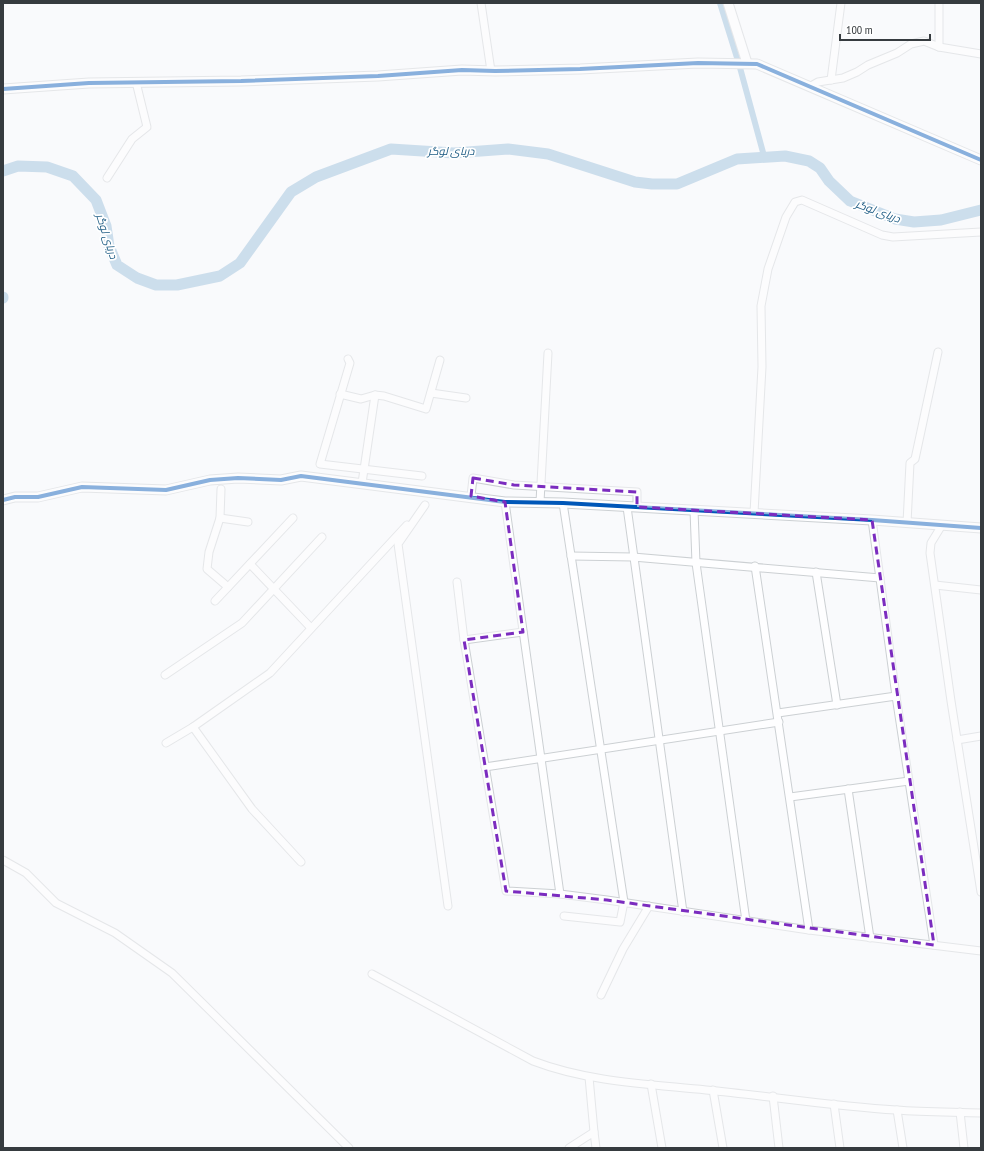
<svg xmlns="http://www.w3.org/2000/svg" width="984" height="1151" font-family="'PT Sans Narrow',Cairo,sans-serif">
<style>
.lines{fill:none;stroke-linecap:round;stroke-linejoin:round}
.canal{stroke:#96bcd9;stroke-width:6}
.river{stroke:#96bcd9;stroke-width:11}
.minor-casing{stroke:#ccd0d3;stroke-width:9}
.tertiary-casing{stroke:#ccd0d3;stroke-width:11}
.minor{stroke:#fefeff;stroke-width:7}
.tertiary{stroke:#fefeff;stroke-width:9}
.cycleway-casing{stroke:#fff;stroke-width:6}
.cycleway{stroke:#0057b8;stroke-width:4}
.marked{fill:none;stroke:#7b2cbf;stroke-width:3;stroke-dasharray:8 5;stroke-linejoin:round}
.labels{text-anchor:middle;stroke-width:3.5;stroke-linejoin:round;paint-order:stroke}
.water-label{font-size:11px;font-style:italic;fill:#1f5d85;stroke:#fff}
</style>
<rect width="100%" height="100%" fill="#f9fafc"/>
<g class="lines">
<!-- canal -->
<polyline class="canal" points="720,3 739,64 764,156"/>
<!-- river -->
<g class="river">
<polyline points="3,171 18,166 47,167 73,176 96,200 106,226 109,246 117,265 137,278 156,285 177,285 220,276 240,263 291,192 316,177 391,149 454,153 508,149 548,154 635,182 652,184 677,184 737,159 785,156 809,161 820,168 829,181 850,201 895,219 914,222 941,220 981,210"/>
<polyline points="3,297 3,298"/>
</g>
<!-- minor casing -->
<g class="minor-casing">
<g id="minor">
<polyline points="481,3 491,71"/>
<polyline points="939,3 939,47"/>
<polyline points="831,80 841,3"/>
<polyline points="811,86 818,82 843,78 857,72 868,65 897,53 911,44 924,41 939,47 981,54"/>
<polyline points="107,178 132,139 147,127 136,82"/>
<polyline points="348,359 350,363 320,464 422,476"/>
<polyline points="431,393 466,398"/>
<polyline points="340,394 361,399 375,395 384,396 426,409 440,360"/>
<polyline points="362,483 375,395"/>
<polyline points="221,489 220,518 209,552 207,569 228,587"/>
<polyline points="471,496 473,478 514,485 637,492 637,507"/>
<polyline points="505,502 560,894"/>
<polyline points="540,502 548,353"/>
<polyline points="563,503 624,902 620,922 564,916"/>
<polyline points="425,505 398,544 448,906"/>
<polyline points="627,507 683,912"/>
<polyline points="694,510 696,563 746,921"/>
<polyline points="754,513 762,367 761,306 768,269 786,217 795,202 802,200 882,235 893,237 981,232"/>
<polyline points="220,518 248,522"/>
<polyline points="872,520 896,696 934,945"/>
<polyline points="907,523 910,463 915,459 938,352"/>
<polyline points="942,525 931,543 930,553 951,701 981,892"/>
<polyline points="571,556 633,557 880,578"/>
<polyline points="250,564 311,628"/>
<polyline points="755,566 809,930"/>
<polyline points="816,572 837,705"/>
<polyline points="457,582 464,640 506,891 560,894 607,900 809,930 981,951"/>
<polyline points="935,585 981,590"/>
<polyline points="215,601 293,518"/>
<polyline points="464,640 523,632"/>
<polyline points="165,675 242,623 322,537"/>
<polyline points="778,713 896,696"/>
<polyline points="193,727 252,809 301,862"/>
<polyline points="957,740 981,736"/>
<polyline points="166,743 193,727 270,673 407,525"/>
<polyline points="485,767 779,722"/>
<polyline points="848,789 870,938"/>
<polyline points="790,797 909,781"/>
<polyline points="3,860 26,873 56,903 115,933 172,973 349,1148"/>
<path d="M372,974L533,1061C588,1082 648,1084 706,1090C769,1096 833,1106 896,1110C924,1112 953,1112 981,1113"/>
<polyline points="601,995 623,949 649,906"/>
<polyline points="589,1077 594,1132"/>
<polyline points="651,1084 662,1148"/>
<polyline points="713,1090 723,1148"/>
<polyline points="773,1096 779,1148"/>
<polyline points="834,1104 840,1148"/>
<polyline points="897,1110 903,1148"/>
<polyline points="960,1112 964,1148"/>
<polyline points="569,1148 594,1132 596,1148"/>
</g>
</g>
<!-- tertiary casing -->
<g class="tertiary-casing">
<g id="tertiary">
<polyline points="728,3 747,63"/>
<polyline points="3,89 89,83 241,81 378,76 462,70 495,71 580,69 698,63 757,64 981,160"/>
<polyline points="3,500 15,497 38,497 82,487 166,490 210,480 238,478 281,480 301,476 505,502 563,503 872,520 981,528"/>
</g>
</g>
<!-- minor -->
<use href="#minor" class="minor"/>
<!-- tertiary -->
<use href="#tertiary" class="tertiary"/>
<!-- cycleway casing -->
<g class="cycleway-casing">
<g id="cycleway">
<polyline points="3,89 89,83 241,81 378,76 462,70 495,71 580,69 698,63 757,64 981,160"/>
<polyline points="3,500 15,497 38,497 82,487 166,490 210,480 238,478 281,480 301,476 505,502 563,503 872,520 981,528"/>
</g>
</g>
<!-- cycleway -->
<use href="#cycleway" class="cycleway"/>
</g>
<!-- marked area -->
<path d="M0 0H984V1151H0ZM473,478L514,485L637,492V507L872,520L934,945L607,900L506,891L464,640L523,632L505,502L471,496Z" fill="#f9fafc" fill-opacity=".55" fill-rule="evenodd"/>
<path class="marked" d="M473,478L514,485L637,492V507L872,520L934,945L607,900L506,891L464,640L523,632L505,502L471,496Z"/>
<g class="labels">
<!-- water labels -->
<g class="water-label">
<text x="451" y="155">دریای لوگر</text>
<text transform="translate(878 211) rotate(20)" y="4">دریای لوگر</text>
<text transform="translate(107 236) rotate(72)" y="4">دریای لوگر</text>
</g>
</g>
<!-- border -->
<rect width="984" height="1151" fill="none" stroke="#363b3f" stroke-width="8"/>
<!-- scale -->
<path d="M840 34v6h90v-6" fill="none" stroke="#363b3f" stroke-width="2"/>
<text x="846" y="34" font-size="12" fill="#363b3f" stroke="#ffffff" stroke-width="3" paint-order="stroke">100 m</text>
</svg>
